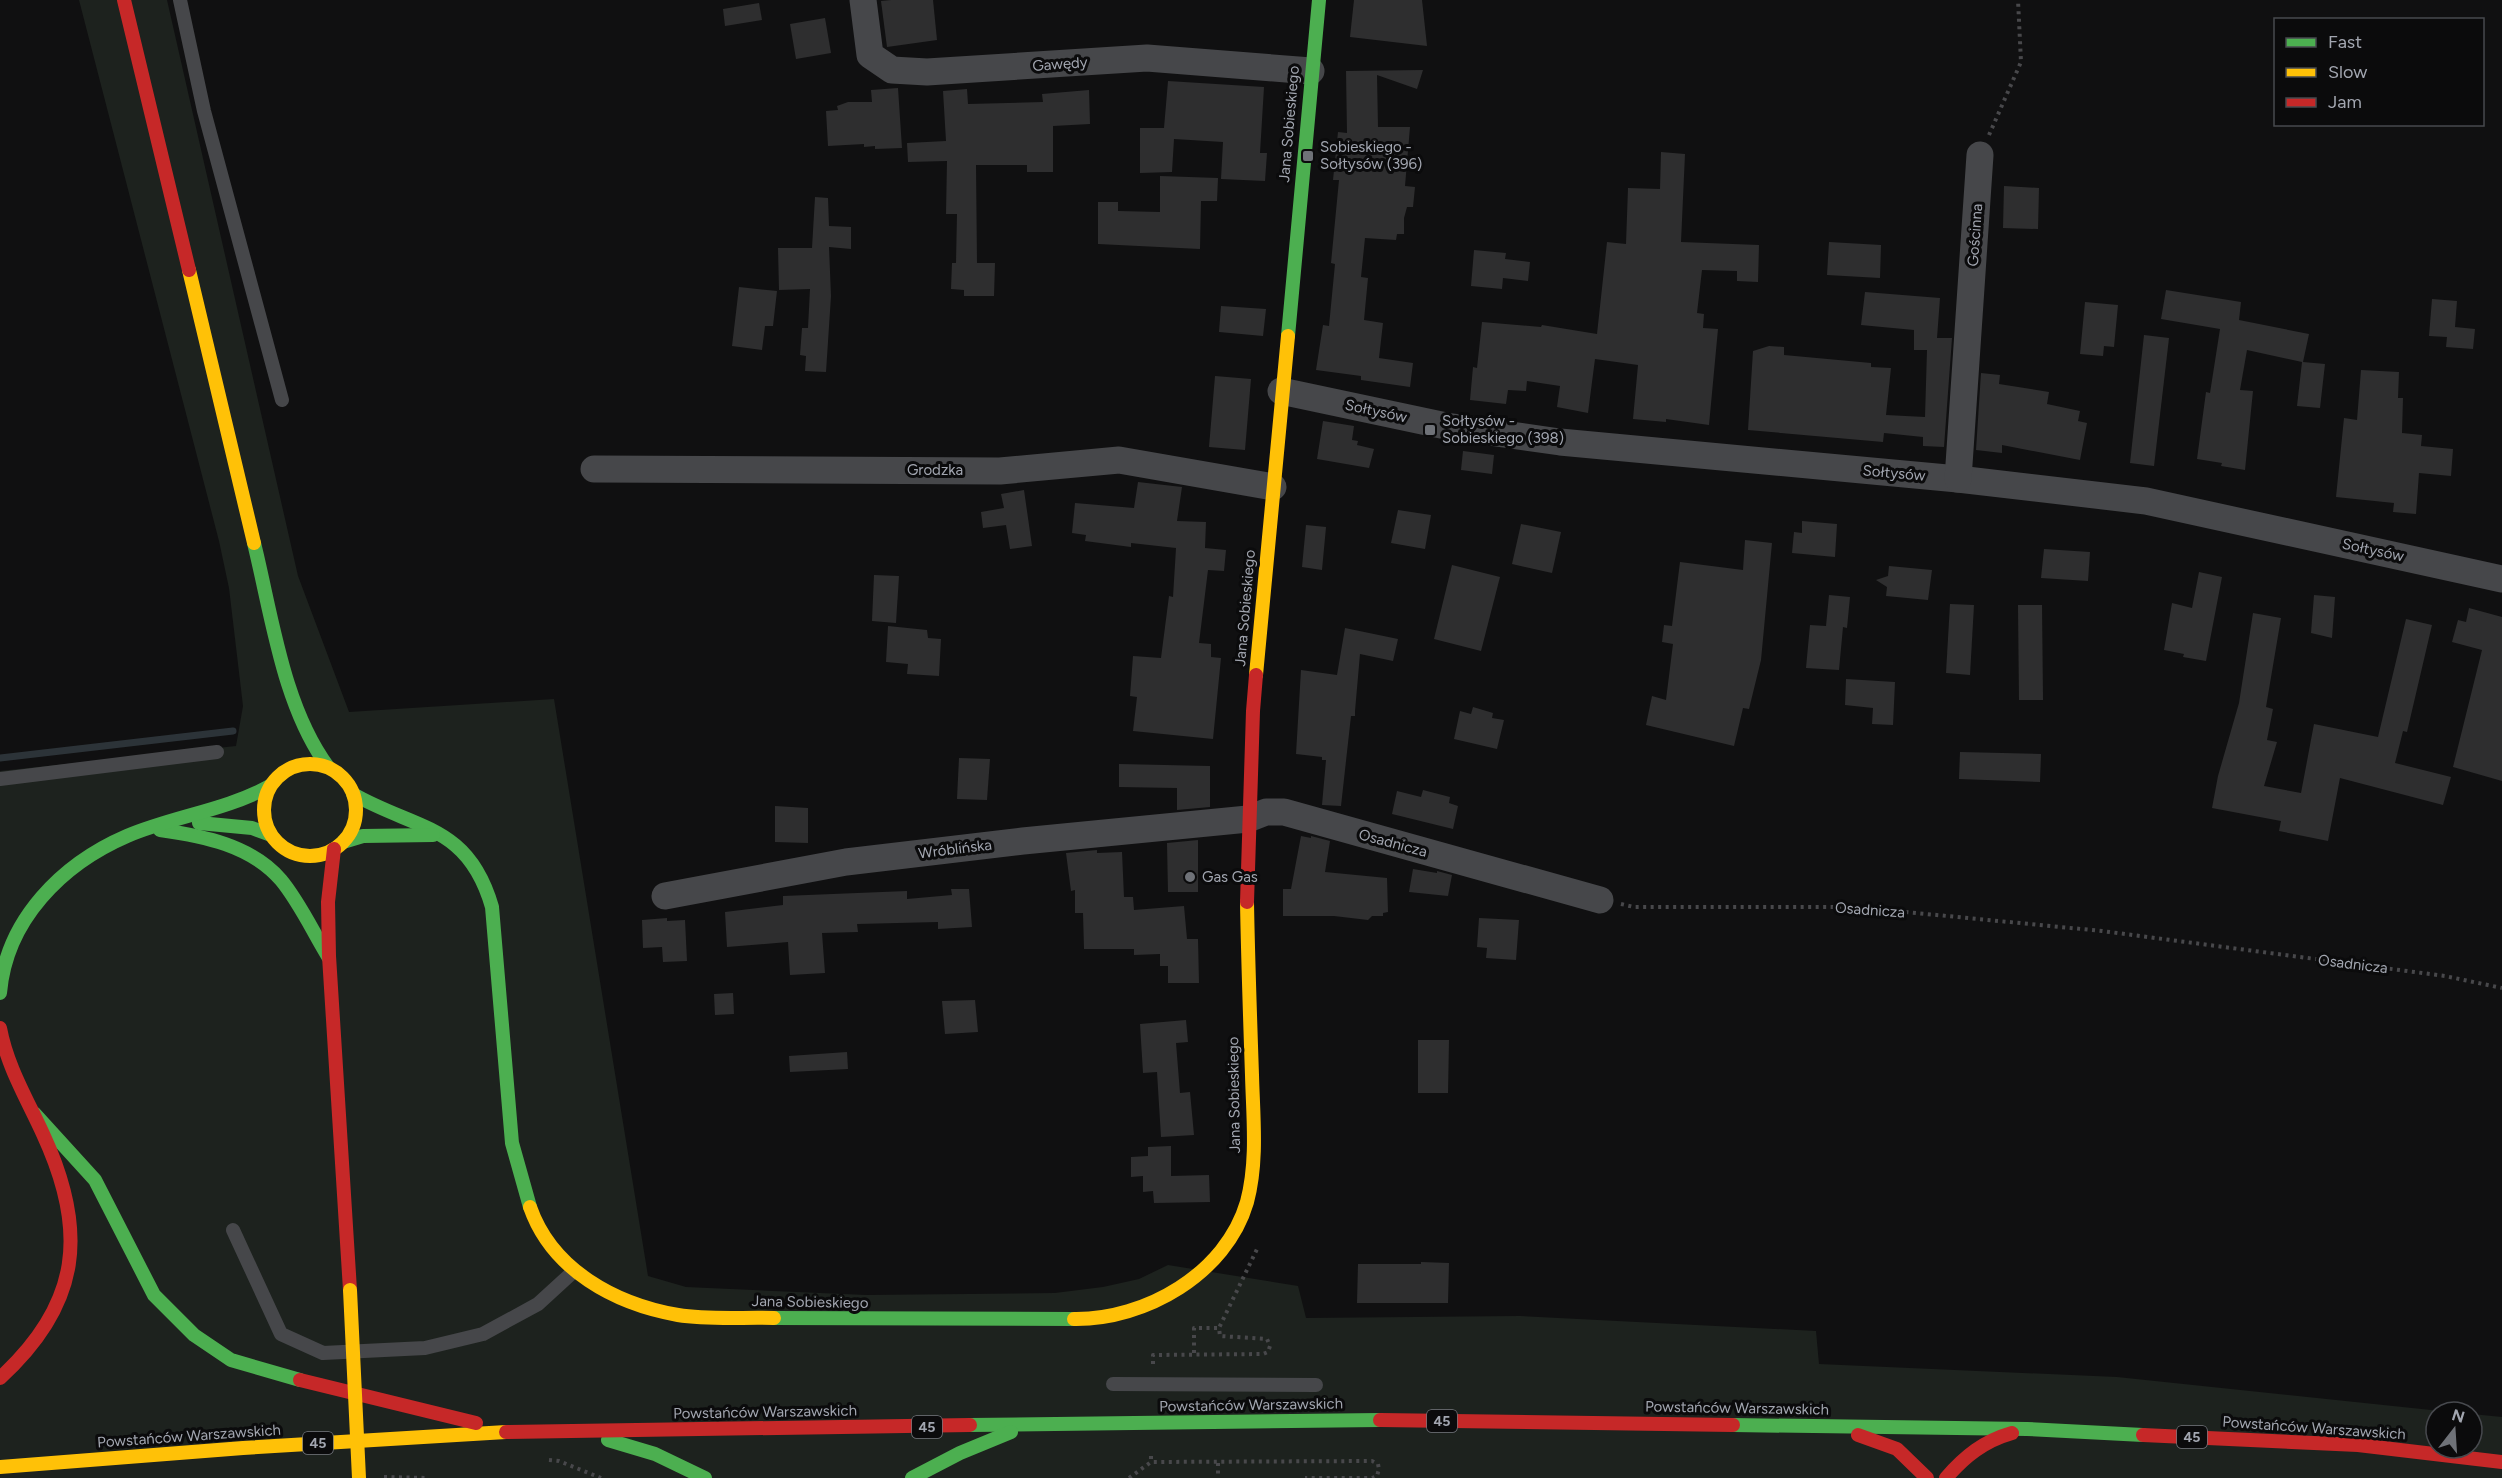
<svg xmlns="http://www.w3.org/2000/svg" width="2502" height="1478" font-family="Figtree,sans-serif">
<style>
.green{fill:#1d221e}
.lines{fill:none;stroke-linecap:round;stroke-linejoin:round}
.stream{stroke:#2c3338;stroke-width:7}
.building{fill:#2e2e2f}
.path{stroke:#48484b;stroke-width:4;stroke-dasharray:3 4.5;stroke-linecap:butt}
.lane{stroke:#46474a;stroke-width:14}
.street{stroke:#46474a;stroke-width:27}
.fast{stroke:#4caf50;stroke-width:14}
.slow{stroke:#ffc107;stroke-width:14}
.jam{stroke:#c62828;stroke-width:14}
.slow-bridge{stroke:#ffc107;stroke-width:14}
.poi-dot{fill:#6f7278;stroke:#0b0b0c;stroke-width:2}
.labels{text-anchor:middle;stroke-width:6;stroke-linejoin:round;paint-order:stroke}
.shield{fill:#0b0b0c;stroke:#75787f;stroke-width:1.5}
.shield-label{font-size:14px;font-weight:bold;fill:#a2a6b0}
.street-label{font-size:15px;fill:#a2a6b0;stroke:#0b0b0c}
.poi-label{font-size:15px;fill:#a2a6b0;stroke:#0b0b0c;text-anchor:start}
</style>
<rect width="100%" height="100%" fill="#101011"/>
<!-- green -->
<polygon class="green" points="79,0 167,0 298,576 349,712 554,699 648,1276 686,1287 866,1295 1055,1293 1103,1287 1139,1279 1168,1265 1298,1286 1306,1318 1520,1316 1816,1331 1819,1364 2117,1377 2450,1412 2436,1412 2436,1448 2472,1448 2472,1414 2502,1417 2502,1478 0,1478 0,771 236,746 243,706 229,588 219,541"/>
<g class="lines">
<!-- stream -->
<polyline class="stream" points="0,758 233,731"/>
</g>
<!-- building -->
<g class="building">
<polygon points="891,0 933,0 937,40 887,47 881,1"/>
<polygon points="1354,0 1422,0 1427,46 1350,37"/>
<polygon points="759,3 762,20 725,26 723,9"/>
<polygon points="825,18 831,53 796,59 790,24"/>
<polygon points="1423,70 1417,89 1377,75 1378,127 1410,127 1405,186 1415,187 1413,207 1407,207 1404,218 1404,234 1397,234 1396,240 1365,238 1361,277 1368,278 1364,320 1383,323 1379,358 1413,363 1410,387 1361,380 1361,376 1316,370 1323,325 1329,326 1335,264 1331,263 1339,180 1333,180 1338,132 1347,133 1346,71"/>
<polygon points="1168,81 1264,87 1260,153 1267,153 1265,181 1221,179 1223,142 1174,139 1172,172 1140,173 1140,128 1164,128"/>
<polygon points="898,88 902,148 875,149 875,146 864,147 864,144 828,146 826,111 838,110 837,106 848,102 872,102 871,90"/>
<polygon points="967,89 968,104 1043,102 1042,94 1089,90 1090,124 1053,126 1053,172 1027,172 1027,165 976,165 977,263 995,263 994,296 964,296 964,290 951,289 952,263 956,263 957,214 946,214 947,161 908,162 907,143 946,141 943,91"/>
<polygon points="1661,152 1685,154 1681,242 1759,245 1758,282 1737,281 1737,271 1702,270 1697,313 1704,314 1703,328 1718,329 1709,425 1666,419 1666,422 1633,419 1638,365 1595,359 1588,413 1557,407 1560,386 1527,381 1526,391 1508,390 1506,404 1470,400 1473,367 1477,368 1482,322 1541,327 1542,325 1597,334 1607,242 1626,244 1628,188 1660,189"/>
<polygon points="1160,176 1218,178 1217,201 1201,201 1200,249 1098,244 1098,202 1118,202 1118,211 1160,212"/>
<polygon points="2004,186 2039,188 2038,229 2003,228"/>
<polygon points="815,197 828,198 829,226 851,227 851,249 829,247 831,296 826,372 805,371 806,356 800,355 802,328 808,328 810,289 779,290 778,248 812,248"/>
<polygon points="1829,242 1881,245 1880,278 1827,275"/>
<polygon points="1474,250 1506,253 1505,259 1530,262 1528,281 1503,278 1502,289 1471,286"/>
<polygon points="739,287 777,291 773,326 765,326 762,350 732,346"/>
<polygon points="2166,290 2241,302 2239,320 2309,334 2303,362 2325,364 2320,408 2297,406 2302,362 2247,350 2240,390 2253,391 2245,470 2221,466 2222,463 2197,459 2206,392 2210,393 2220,329 2161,319"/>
<polygon points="1865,292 1940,298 1937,338 1952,338 1944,447 1923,446 1923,437 1884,433 1883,442 1748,430 1753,351 1769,346 1784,347 1784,355 1871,363 1871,367 1891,368 1886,415 1925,417 1927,350 1914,350 1914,330 1861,325"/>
<polygon points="2432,299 2457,301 2455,327 2475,329 2473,349 2446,347 2447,337 2429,336"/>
<polygon points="2085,302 2118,305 2114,347 2104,346 2103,356 2080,354"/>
<polygon points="1221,306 1266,309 1263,336 1219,332"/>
<polygon points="2144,335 2169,338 2154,466 2130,463"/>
<polygon points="2361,370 2399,372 2398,398 2403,398 2402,433 2422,435 2421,446 2453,449 2451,476 2419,473 2416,514 2393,512 2394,503 2336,497 2344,418 2357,420"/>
<polygon points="1981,373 2000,375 1999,384 2049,392 2047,404 2080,411 2078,421 2087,423 2080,460 2002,445 2002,453 1976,450"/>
<polygon points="1215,376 1251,379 1245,450 1209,447"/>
<polygon points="1323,421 1354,426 1352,440 1358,441 1357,445 1374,449 1369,468 1317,459"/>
<polygon points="1463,451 1494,455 1492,474 1461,470"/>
<polygon points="1138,482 1182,487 1177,521 1206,522 1205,548 1226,550 1224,571 1208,570 1199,643 1211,644 1211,657 1221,658 1213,739 1133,731 1137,697 1130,696 1133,656 1161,658 1169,596 1173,597 1176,548 1131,543 1131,547 1085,541 1086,535 1072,533 1075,503 1134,508"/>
<polygon points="1024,490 1032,546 1010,549 1006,525 983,528 981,512 1004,508 1001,494"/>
<polygon points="1398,510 1431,515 1425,549 1391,543"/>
<polygon points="1802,521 1837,524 1835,557 1792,553 1794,532 1802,533"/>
<polygon points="1521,524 1561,532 1552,573 1512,564"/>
<polygon points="1306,525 1326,527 1322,570 1302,567"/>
<polygon points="1745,540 1772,543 1761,660 1749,709 1743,708 1734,746 1646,725 1652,696 1666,700 1673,644 1662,642 1664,625 1672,626 1680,562 1743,570"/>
<polygon points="2044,549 2090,552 2088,581 2041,578"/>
<polygon points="1452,565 1500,577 1481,651 1434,639"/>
<polygon points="1889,566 1932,570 1928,600 1886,596 1887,587 1876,580 1888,576"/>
<polygon points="2199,572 2222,577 2206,661 2183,657 2184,654 2164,650 2172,603 2192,608"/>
<polygon points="874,575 899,576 896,623 872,621"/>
<polygon points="1829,595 1850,597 1847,628 1843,627 1839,670 1806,668 1810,625 1826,626"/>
<polygon points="2314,595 2335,597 2332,638 2311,633"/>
<polygon points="1950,604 1974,605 1970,675 1946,673"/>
<polygon points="2018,605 2042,605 2043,700 2019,700"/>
<polygon points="2469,608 2502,617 2502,781 2453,767 2482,650 2452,642 2458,620 2466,622"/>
<polygon points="2253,613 2281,618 2266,707 2273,709 2267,740 2277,742 2264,786 2301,793 2314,724 2378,737 2406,619 2432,625 2407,732 2403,731 2395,763 2451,777 2443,805 2340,778 2328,841 2279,831 2281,821 2212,808 2218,776 2239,703"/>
<polygon points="888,626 927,630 928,638 941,639 939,676 907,674 908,664 886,662"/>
<polygon points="1345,628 1398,639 1393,661 1360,654 1355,711 1355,716 1351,716 1341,806 1322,805 1326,760 1322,760 1322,757 1296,754 1301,670 1337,675"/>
<polygon points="1846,679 1895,682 1893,725 1872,724 1873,708 1845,705"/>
<polygon points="1473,707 1493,713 1492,718 1504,720 1497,749 1454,739 1460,711 1471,714"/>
<polygon points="1960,752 2041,754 2040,782 1959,779"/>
<polygon points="959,758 990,759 987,800 957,799"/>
<polygon points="1119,764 1210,766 1210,807 1177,810 1177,788 1119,787"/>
<polygon points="1423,790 1450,797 1449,803 1458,806 1453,829 1392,814 1397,791 1421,797"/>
<polygon points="775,806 808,808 808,843 775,842"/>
<polygon points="1301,836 1311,838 1311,836 1330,841 1325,872 1387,878 1388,912 1383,913 1383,916 1372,916 1368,920 1334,916 1283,916 1283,889 1291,889"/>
<polygon points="1198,840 1198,892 1168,892 1167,843"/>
<polygon points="1097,850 1097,853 1122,852 1124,897 1133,897 1134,910 1184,906 1187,939 1198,939 1199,983 1168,983 1168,966 1160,966 1160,954 1134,955 1134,949 1084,949 1083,913 1075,913 1075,890 1071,891 1066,853"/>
<polygon points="1413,869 1437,873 1437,871 1452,875 1448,896 1409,892"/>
<polygon points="951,889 969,889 972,927 938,929 938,922 857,924 858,932 822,933 825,973 790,975 788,942 727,947 725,912 783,905 783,896 907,891 907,899 952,895"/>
<polygon points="667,918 667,921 685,920 687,961 663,962 662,947 643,948 642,920"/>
<polygon points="1479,918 1519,920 1516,960 1486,958 1487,948 1477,947"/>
<polygon points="733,993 734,1014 715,1015 714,994"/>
<polygon points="975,1000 978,1032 945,1034 942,1001"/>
<polygon points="1186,1020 1188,1042 1176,1043 1180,1093 1190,1092 1194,1135 1161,1137 1157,1072 1143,1073 1140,1024"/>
<polygon points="1418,1040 1449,1040 1448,1093 1418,1093"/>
<polygon points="847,1052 848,1069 790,1072 789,1056"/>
<polygon points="1171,1146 1171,1176 1209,1175 1210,1202 1154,1203 1153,1191 1143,1192 1143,1176 1131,1177 1131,1157 1148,1156 1148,1147"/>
<polygon points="1421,1262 1449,1263 1448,1303 1357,1303 1358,1264 1421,1264"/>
</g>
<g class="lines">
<!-- path -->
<g class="path">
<polyline points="1989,135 2021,62 2018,0"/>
<polyline points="1621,904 1634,907 1854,907 2102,931 2445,976 2502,988"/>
<polyline points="1194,1353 1194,1328 1219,1328"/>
<polyline points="1153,1364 1153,1355 1263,1354 1268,1352 1270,1346 1267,1339 1220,1336 1219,1328 1258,1247"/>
<polyline points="1151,1456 1151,1462"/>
<polyline points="549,1460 559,1461 601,1478"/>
<polyline points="1218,1463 1218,1478"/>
<polyline points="384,1477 428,1478"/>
<polyline points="1129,1478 1151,1462 1372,1461 1378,1464 1379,1469 1377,1476 1372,1478 1305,1478"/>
</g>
<!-- lane -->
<g class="lane">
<polyline points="180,0 204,111 282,400"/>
<polyline points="0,779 217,752"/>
<polyline points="233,1230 281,1334 323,1353 425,1348 483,1334 538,1304 574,1271"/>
<polyline points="1113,1384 1316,1385"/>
</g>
<!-- street -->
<g class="street">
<polyline points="863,0 870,55 892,70 927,72 1147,58 1311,71"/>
<polyline points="1281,391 1446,426 1560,442 1958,479 2146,501 2502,579"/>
<polyline points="594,469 1000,471 1119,460 1273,487"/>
<polyline points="1958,479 1980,155"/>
<polyline points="665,896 846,862 1023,841 1248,819 1266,812 1284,812 1600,900"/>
</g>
<!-- fast -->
<g class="fast">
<polyline points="1288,336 1319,0"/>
<path d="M254,543C272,616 283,706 328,767"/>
<path d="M353,794C416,830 468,824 492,907L512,1143L530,1207"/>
<polyline points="199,823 252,828 271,835"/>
<path d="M160,830C203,836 251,845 281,880C300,903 313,932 329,958"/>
<polyline points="343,842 363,836 433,835"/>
<path d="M0,993C6,920 62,864 127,836C174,816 224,811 270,786"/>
<polyline points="34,1113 95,1180 154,1295 194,1335 231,1360 300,1380"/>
<polyline points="774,1318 1074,1319"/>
<polyline points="970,1425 1380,1420"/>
<polyline points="1733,1425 2027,1429 2143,1435"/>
<polyline points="608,1440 655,1454 705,1478"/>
<polyline points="912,1478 960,1453 1011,1432"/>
</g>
<!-- slow -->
<g class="slow">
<polyline points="189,270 254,543"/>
<polyline points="1256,675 1288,336"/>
<circle cx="310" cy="810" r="46"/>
<path d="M530,1207C552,1270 615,1304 678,1315C709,1320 743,1317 774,1318"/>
<path d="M1074,1319C1145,1320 1226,1274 1247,1202C1258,1161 1253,1116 1252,1075C1250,1017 1248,960 1247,902"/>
<polyline points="0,1467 243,1448 506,1432"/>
</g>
<!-- jam -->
<g class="jam">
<polyline points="124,0 189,270"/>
<polyline points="334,849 328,902 329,956 350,1290"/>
<polyline points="1247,902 1253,711 1256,675"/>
<path d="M0,1028C7,1066 27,1099 43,1134C88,1231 81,1304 0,1378"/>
<polyline points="300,1380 476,1423"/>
<polyline points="1380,1420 1733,1425"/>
<polyline points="506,1432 970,1425"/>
<polyline points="1858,1435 1897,1449 1927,1478"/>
<polyline points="2143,1435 2358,1445 2502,1462"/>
<path d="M1946,1478C1965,1456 1984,1441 2012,1433"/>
</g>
<!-- slow-bridge -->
<polyline class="slow-bridge" points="350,1290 359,1478"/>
</g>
<!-- markers -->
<g class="poi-dot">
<rect x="1302" y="150" width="12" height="12" rx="3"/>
<rect x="1424" y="424" width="12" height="12" rx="3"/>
<circle cx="1190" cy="877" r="6"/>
</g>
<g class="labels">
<!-- shield labels -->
<g class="shield">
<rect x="1427" y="1410" width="30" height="22" rx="4.5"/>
<rect x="912" y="1416" width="30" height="22" rx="4.5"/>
<rect x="2177" y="1426" width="30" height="22" rx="4.5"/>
<rect x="303" y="1432" width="30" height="22" rx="4.5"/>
</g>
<g class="shield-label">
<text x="1442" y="1426">45</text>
<text x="927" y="1432">45</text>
<text x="2192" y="1442">45</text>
<text x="318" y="1448">45</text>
</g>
<!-- street labels -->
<g class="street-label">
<text transform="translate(1060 64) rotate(-4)" y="5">Gawędy</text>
<text transform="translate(1289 124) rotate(-85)" y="5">Jana Sobieskiego</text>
<text transform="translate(1975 235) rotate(-86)" y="5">Gościnna</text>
<text transform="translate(1376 411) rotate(12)" y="5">Sołtysów</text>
<text x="935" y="475">Grodzka</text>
<text transform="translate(1894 473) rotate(5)" y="5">Sołtysów</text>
<text transform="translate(2373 550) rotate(12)" y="5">Sołtysów</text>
<text transform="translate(1245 608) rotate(-85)" y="5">Jana Sobieskiego</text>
<text transform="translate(1393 843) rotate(15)" y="5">Osadnicza</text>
<text transform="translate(955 849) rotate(-7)" y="5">Wróblińska</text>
<text transform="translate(1870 910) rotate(4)" y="5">Osadnicza</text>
<text transform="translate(2353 964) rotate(7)" y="5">Osadnicza</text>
<text transform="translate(1234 1095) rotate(-91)" y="5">Jana Sobieskiego</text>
<text transform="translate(810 1302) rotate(1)" y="5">Jana Sobieskiego</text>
<text transform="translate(1251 1405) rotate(-1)" y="5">Powstańców Warszawskich</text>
<text transform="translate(1737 1408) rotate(1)" y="5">Powstańców Warszawskich</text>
<text transform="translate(765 1412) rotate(-1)" y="5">Powstańców Warszawskich</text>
<text transform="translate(2314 1428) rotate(4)" y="5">Powstańców Warszawskich</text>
<text transform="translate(189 1436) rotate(-4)" y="5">Powstańców Warszawskich</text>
</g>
<!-- poi labels -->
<g class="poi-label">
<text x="1320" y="152">Sobieskiego -<tspan x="1320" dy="17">Sołtysów (396)</tspan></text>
<text x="1442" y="426">Sołtysów -<tspan x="1442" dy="17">Sobieskiego (398)</tspan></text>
<text x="1202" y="882">Gas Gas</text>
</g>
</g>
<!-- legend -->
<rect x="2274" y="18" width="210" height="108" fill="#0b0b0c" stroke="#47494e" stroke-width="1.5"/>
<rect x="2286" y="38" width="30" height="9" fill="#4caf50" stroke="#47494e" stroke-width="1.5"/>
<text x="2328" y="48" font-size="18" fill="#a2a6b0">Fast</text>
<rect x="2286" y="68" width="30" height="9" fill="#ffc107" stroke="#47494e" stroke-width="1.5"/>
<text x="2328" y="78" font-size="18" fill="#a2a6b0">Slow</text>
<rect x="2286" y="98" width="30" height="9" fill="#c62828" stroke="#47494e" stroke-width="1.5"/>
<text x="2328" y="108" font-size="18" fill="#a2a6b0">Jam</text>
<!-- north arrow -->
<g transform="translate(2454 1430) rotate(17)"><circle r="28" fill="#0b0b0c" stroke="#47494e" stroke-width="1.5"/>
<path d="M0-4.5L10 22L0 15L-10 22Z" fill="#6f7278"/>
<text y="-9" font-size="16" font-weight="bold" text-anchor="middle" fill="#a2a6b0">N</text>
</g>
</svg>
